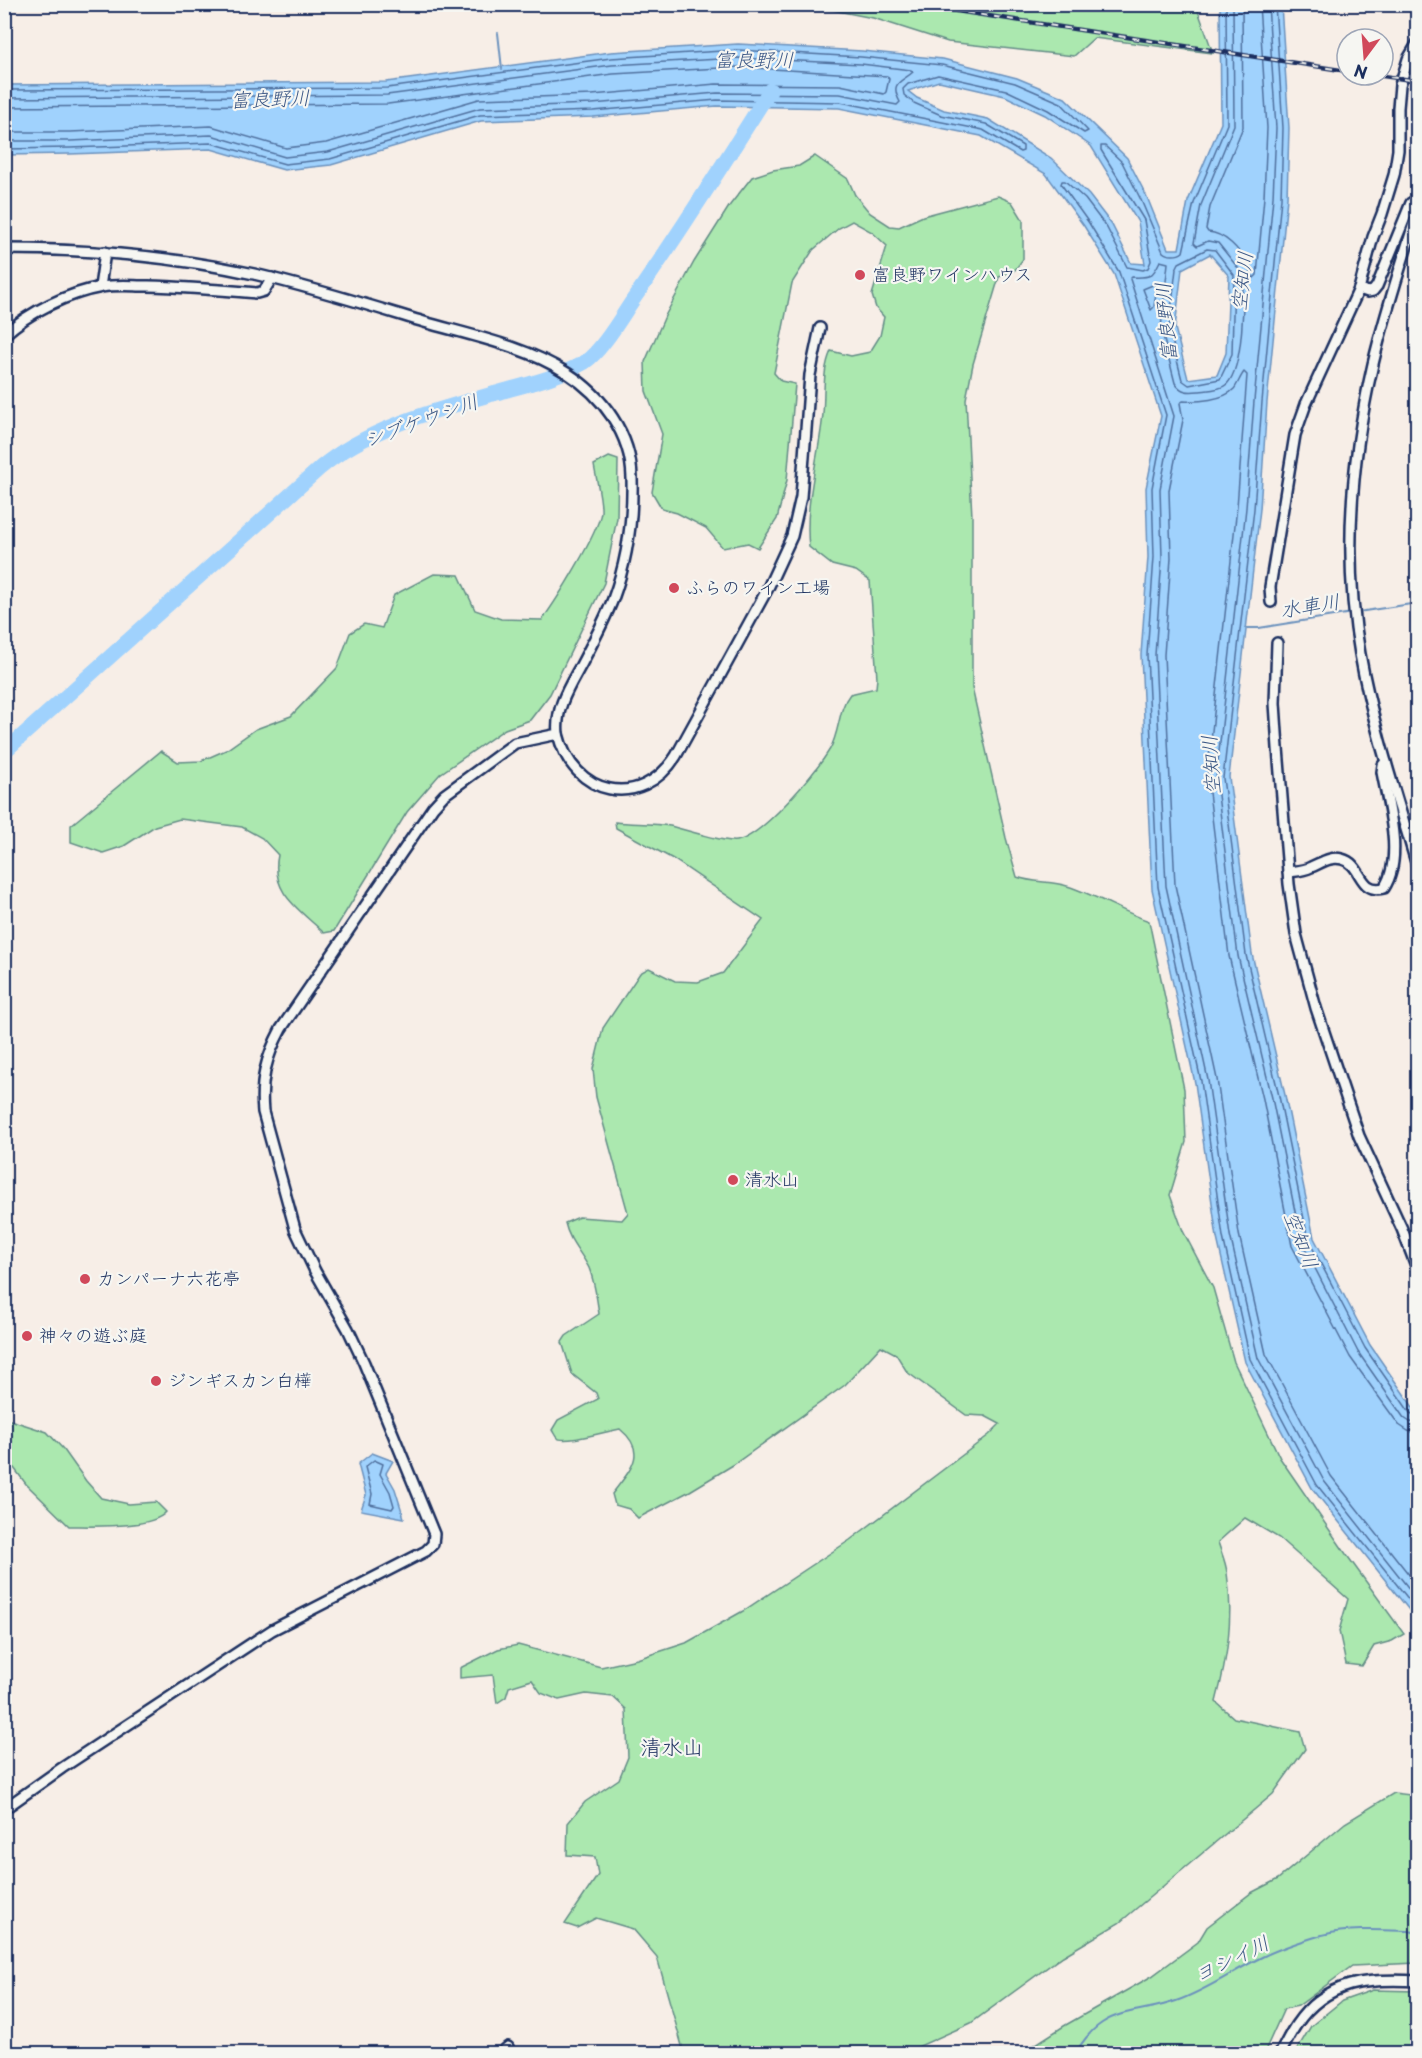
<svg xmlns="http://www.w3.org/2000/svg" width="1422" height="2058" font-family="'Playpen Sans','Klee One',sans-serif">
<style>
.green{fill:#abe8af;stroke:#638c86;stroke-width:1.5}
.water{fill:#a0d2fd;stroke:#6b91bd;stroke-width:1.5;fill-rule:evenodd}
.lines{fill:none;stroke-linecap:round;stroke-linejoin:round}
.shore{stroke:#50709e;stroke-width:1.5}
.stream{stroke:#6b91bd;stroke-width:2}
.river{stroke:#a0d2fd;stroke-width:15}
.minor-casing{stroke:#1b2f5e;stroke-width:14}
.minor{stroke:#f6f6f2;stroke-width:9}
.rail-casing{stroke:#1b2f5e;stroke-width:4.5}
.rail{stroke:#f6f6f2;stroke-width:2;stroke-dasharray:7;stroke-linecap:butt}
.poi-dot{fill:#d1495b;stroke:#f6f6f2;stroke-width:2}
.labels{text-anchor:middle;stroke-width:4.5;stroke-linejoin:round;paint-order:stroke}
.poi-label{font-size:18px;fill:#1b2f5e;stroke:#f6f6f2;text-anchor:start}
.water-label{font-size:20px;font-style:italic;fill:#3c5886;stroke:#f6f6f2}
.quarter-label{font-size:21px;fill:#1b2f5e;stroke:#f6f6f2}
</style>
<rect width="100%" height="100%" fill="#f7eee7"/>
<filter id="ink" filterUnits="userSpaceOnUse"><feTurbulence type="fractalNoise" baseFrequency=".0167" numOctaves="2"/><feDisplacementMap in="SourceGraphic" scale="12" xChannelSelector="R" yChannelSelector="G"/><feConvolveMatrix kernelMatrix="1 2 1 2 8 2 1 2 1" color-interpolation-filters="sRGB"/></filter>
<g filter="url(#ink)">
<!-- green -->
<g class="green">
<polygon points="807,5 1196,5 1213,53 1094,38 1074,56 948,42 873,18"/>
<path d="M815,156L848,179L855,195L870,213L890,226L899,227L923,216L998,196L1012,202L1023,220V259L1015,270L999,277L973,364L966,399L972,517V688L1006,838L1017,877C1033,883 1051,881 1067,886C1096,895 1121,911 1149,921L1184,1089L1186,1142L1170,1195L1183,1231L1213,1288L1234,1362L1280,1458L1346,1554L1404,1634L1392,1641L1374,1646L1362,1666L1346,1664L1339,1631L1348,1599L1279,1538L1245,1518L1218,1542C1221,1552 1226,1562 1227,1573C1234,1617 1227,1660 1216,1702L1234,1718L1300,1732L1305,1749L1273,1794L1119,1923L1063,1956L971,2023L902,2054L684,2053L657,1957L633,1929L596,1918L577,1928L565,1924L598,1875L595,1857L567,1855L568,1823L585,1802L619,1779L628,1757L626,1709L613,1697L586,1694L559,1700L541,1693L532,1680L509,1687L506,1697L497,1703L493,1675L460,1678V1668L498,1649L518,1645L601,1667L637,1659L686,1643L743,1611L850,1540L989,1435L1000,1424L985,1416L966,1415L907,1372L896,1354L881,1346L845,1385L733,1465L690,1491L638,1518L629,1509L615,1505L612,1494C630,1470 649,1453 620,1429C607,1431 565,1444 557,1438C555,1436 554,1433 552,1430L558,1420L598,1399L596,1393L572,1374L562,1342L566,1336L599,1314C597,1299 595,1283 589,1268C581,1252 569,1241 565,1223L579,1217L622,1220L628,1213L596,1097L593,1069L603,1028L640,973L649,968L675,981L698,982L723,973L763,920L673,859L616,828L615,822C633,824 652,823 670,826C683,829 726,843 737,841C763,836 816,772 830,749C840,731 838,709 850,694L876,688L877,678L870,581L856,571L832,565L809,547C804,503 819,458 823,414C825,392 822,371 831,351L851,356L870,352L880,336L884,317L876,308L872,295L887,246L872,232L852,221L839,228L813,250L792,283L774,373L781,381L795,384L787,480L777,519L758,548L748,543L723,548L706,528L677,513L662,509L652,492L662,434L646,391L645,362L665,316L694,262L730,205L752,177L773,170L799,166Z"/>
<path d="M609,457L618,460L617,518L604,583L550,694L530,720L505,729L440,774L407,812L334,931L324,933C299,909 270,893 278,855L262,838L242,827L180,819L155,826L124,846L103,853L71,842V825L161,751L178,762L201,761L226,750L256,729L291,716L337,668L350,633L364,624L382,628L394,595L434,574L459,575L475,610L501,619L542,620C556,601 598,534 601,512C602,500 596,478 594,465Z"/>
<path d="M10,1420L47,1432L64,1450L86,1481L101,1498L129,1504L156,1502L166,1512C152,1529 92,1526 69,1526L26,1484L5,1456V1424Z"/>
<polygon points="1417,1786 1417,1963 1352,1966 1298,2006 1284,2009 1264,2053 1022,2053 1064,2026 1152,1976 1198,1942 1207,1927 1251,1893 1278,1879 1345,1823 1394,1793 1410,1795 1417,1791"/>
<polygon points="1373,1990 1417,1991 1417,2053 1295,2053 1311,2026 1342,2001"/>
</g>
<!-- water -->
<g class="water">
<path d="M1220,5H1281L1289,128L1287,198L1267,402L1260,509L1229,777L1252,954L1285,1095L1314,1238L1370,1345L1417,1413V1620L1312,1488L1245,1362L1217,1238L1195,1083L1152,889L1141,655L1148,557L1146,488L1161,416L1114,274L1084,226L1046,174L981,136L839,108L717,106L593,117L481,121L331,165L284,170L211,149L70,154L5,155V85L386,82L611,52L738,44L862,51L943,59L1017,78L1065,98L1127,158L1147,197L1168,249H1179L1188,201L1221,123ZM939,81L1005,96L1045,115L1091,146L1138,222L1145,264L1131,263L1112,225L1089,195L1051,158L988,119L944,110L917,98L908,91ZM1210,254L1229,276L1226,353L1217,375L1188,379L1175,328L1182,269Z"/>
<polygon points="372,1453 393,1461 386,1473 395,1489 404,1518 361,1510 366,1495 358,1464"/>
</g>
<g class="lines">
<!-- shore -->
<g class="shore">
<path d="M1226,4L1227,124L1194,203L1183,252C1178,256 1168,256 1163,252L1141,200L1122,162L1105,146H1101V150L1144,220L1151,261L1148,268L1143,270L1127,267L1107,228L1085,199L1065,181H1062L1061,184L1089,223L1119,272L1166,415L1152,488L1154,557L1147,655L1158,887L1201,1081L1223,1237L1250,1359L1317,1485L1418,1611"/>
<path d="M1233,4L1234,125L1201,205L1194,243L1197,246L1208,241L1218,243L1242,273C1244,297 1244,366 1227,384C1221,390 1208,390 1200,391C1189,392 1182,393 1175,383L1161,328L1168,263L1160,261C1153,276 1151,278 1132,277L1130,279L1174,416L1160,489L1162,558L1155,655L1166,886L1208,1080L1230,1235L1258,1358L1324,1481L1418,1600"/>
<path d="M1242,4L1243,127L1210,207L1206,229L1208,232C1225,233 1240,250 1248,265C1251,270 1251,274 1254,278L1257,275L1264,197L1267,128L1259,4"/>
<polyline points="1268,4 1276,128 1273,197 1254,401 1246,508 1216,779 1238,956 1272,1098 1301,1241 1358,1352 1404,1418 1410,1422 1418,1423"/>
<polyline points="1275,4 1283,128 1281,198 1262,402 1254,509 1223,778 1246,955 1279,1096 1308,1239 1365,1348 1410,1413 1418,1416"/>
<polyline points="4,90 387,88 611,58 738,50 861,57 942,65 1015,83 1061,103 1088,131 1084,133 1048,110 1006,90 938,75 908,84 903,89 904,95 914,103 941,115 986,124 1023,146 1023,151 1020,152 983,130 840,102 717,100 593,111 480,115 330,159 285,164 211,143 70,148 4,149"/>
<path d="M4,98L387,95L612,65L738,58L861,64L911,70L913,72C902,82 889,82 900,102L897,105L840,94L717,93L592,104L480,108L328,152L285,157L211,135L70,141H4"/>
<polyline points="4,107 388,104 613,74 738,67 887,76 889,79 886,92 884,94 840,85 716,84 592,95 479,99 326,143 286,148 211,126 70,132 4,132"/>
<polygon points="1207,249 1215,250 1234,275 1232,354 1220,379 1189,385 1182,380 1169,328 1176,269 1179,263"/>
<polygon points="1155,284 1157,287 1154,307 1151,310 1143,289"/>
<path d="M1418,1433L1408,1431L1399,1425L1350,1357L1292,1246L1263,1099L1229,956L1207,776L1237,507L1247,375L1244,372C1240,377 1238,384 1234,389C1224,400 1197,402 1183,401L1180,403L1183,420L1169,490L1171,558L1164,655L1175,885L1217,1079L1239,1234L1266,1354L1331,1476L1418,1586"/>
<polygon points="374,1460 383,1464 380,1474 390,1492 394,1506 392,1509 370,1504 372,1494 365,1467"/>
</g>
<!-- stream -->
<g class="stream">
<polyline points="498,33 502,69"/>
<polyline points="1358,612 1418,603"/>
<polyline points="1245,628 1259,628 1352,613"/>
<path d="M1075,2054C1082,2042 1091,2030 1102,2023C1123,2009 1153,2010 1176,2001C1207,1990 1233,1971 1262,1957C1280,1948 1302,1941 1322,1935C1350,1928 1380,1930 1409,1931L1418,1933"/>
</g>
<!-- river -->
<path class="river" d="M4,752L320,468C368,427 440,409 500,392C529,384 559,377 585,362C602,351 623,314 635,297C682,229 726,160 770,90"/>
<!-- minor casing -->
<g class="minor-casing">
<g id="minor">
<path d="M1418,211C1402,262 1385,313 1373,364C1351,459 1343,558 1360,654C1373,727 1397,798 1418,869"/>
<path d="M4,249C89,249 171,256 254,274C311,287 368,305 424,322C473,336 525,346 567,373C603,396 631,434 632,478C633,518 627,561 613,599C604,622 592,644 581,665C569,687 555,708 558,734L515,743L444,795L433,807L281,1029C266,1057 260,1081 263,1112L295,1229L315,1271L348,1329L364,1363L434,1534L433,1544L426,1551L272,1630L62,1768L4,1809"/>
<polyline points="100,287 105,252"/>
<polyline points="1359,289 1368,292 1373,291 1377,286 1411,203 1418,200"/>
<path d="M4,335C29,312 68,293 102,287C117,284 132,286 148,286C184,287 221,290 257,293L264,291L272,278"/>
<polyline points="1271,602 1270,587 1295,435 1306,404 1359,289 1373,237 1382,214 1394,175 1398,150 1398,108 1400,85 1408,59 1418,42"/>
<polyline points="1277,643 1275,703 1278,748 1289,884 1296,934 1316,1008 1359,1136 1402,1229 1418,1271"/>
<path d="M558,734C573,796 641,811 676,756L767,590L792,536L801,497L810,375L820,328"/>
<path d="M1288,872C1296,871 1304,871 1311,867C1321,863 1330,856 1342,859C1363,864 1358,894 1384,888C1404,858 1388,805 1382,772L1383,765L1386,762"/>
<polyline points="500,2054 508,2047"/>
<polyline points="941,2054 942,2054"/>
<path d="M1280,2054C1285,2044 1290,2034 1296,2025C1326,1980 1369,1978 1418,1981"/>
</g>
</g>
<!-- minor -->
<use href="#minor" class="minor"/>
<!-- rail casing -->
<g class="rail-casing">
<g id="rail">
<polyline points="911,4 1347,71"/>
<polyline points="1376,75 1418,81"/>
</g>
</g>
<!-- rail -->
<use href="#rail" class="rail"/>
</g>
</g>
<!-- markers -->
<g class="poi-dot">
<circle cx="860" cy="275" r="6"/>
<circle cx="674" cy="588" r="6"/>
<circle cx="733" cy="1180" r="6"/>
<circle cx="85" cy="1279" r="6"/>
<circle cx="27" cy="1336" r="6"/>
<circle cx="156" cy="1381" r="6"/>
</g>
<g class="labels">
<!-- poi labels -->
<g class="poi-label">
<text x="872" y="281">富良野ワインハウス</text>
<text x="686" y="594">ふらのワイン工場</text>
<text x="745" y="1186">清水山</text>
<text x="97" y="1285">カンパーナ六花亭</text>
<text x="39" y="1342">神々の遊ぶ庭</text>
<text x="168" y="1387">ジンギスカン白樺</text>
</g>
<!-- water labels -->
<g class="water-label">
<text x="754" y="67">富良野川</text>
<text transform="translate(270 99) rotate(-2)" y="7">富良野川</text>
<text transform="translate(1242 281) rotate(-83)" y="7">空知川</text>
<text transform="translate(1166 322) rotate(-95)" y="7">富良野川</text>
<text transform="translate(421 421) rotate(-20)" y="7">シブケウシ川</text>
<text transform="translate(1310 606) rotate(-9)" y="7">水車川</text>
<text transform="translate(1211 765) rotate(-94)" y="7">空知川</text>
<text transform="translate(1301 1240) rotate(69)" y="7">空知川</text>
<text transform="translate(1232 1959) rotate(-26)" y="7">ヨシイ川</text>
</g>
<!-- quarter labels -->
<g class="quarter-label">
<text x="672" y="1755">清水山</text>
</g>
</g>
<!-- margin -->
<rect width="1422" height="2058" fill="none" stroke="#f6f6f2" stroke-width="24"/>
<rect x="12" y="12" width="1398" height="2034" fill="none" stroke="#1b2f5e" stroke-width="2" filter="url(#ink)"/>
<!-- north arrow -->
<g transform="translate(1365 57) rotate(196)"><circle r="28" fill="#f6f6f2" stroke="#9ea6b7" stroke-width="1.5"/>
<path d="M0-4.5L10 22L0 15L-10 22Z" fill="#d1495b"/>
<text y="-9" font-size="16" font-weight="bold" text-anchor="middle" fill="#1b2f5e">N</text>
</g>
</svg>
